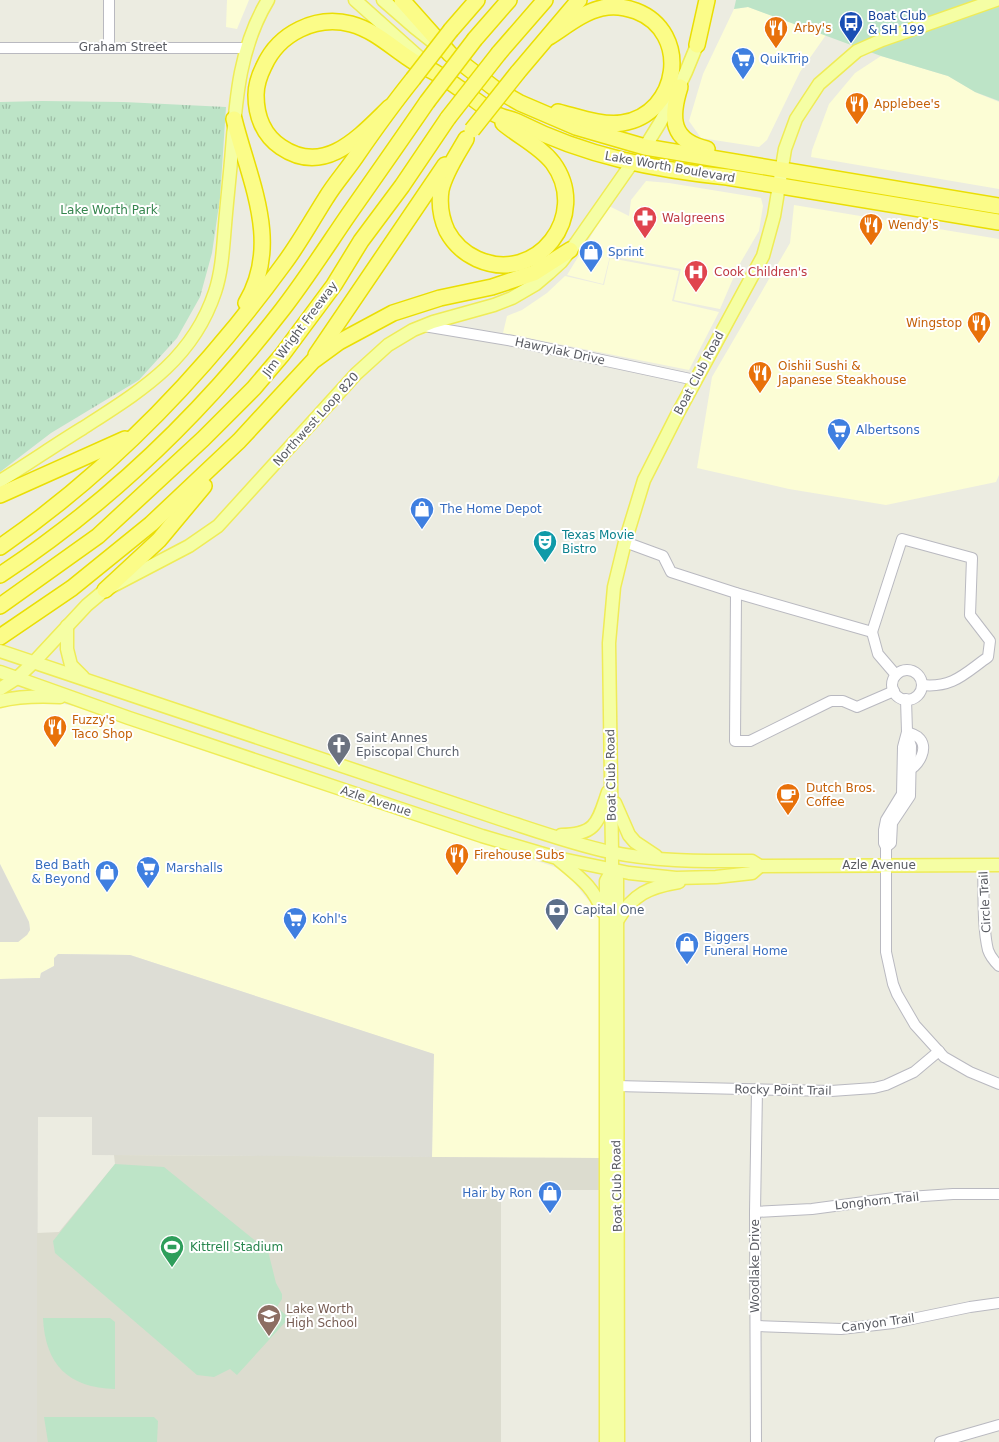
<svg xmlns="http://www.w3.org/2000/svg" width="999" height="1442" font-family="'DejaVu Sans',sans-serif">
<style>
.commercial{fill:#fcfdd5}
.industrial{fill:#ddddd5}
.education{fill:#dcdccf}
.grass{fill:#bde4c7}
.park{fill:url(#park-tufts)}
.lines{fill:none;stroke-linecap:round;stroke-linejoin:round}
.minor-casing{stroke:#b9b9c0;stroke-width:12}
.major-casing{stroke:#efec57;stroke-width:15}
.highway-casing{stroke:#eade03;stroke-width:18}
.minor{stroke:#fff;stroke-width:10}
.major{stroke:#f5fea4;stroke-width:12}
.highway{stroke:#fbfc88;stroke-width:15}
.highway-bridge-casing{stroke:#eade03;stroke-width:18;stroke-linecap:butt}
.highway-bridge{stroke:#fbfc88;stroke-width:15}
.labels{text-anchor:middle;stroke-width:4;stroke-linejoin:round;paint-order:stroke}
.transit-label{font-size:12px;fill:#164399;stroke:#fff;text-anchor:start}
.food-label{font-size:12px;fill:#c56008;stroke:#fff;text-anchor:start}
.street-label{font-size:12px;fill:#595b62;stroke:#fff}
.shop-label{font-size:12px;fill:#366cbe;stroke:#fff;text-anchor:start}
.park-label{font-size:12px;fill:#35854e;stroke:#fff}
.health-label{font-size:12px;fill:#be3a42;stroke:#fff;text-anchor:start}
.culture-label{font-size:12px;fill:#0d838f;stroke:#fff;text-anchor:start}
.worship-label{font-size:12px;fill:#5b616d;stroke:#fff;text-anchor:start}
.service-label{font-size:12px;fill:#4e5e75;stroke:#fff;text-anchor:start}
.leisure-label{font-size:12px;fill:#27864d;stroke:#fff;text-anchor:start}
.education-label{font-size:12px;fill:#785e54;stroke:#fff;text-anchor:start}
</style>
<defs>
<pattern id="park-tufts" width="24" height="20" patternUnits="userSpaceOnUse" patternTransform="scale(1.25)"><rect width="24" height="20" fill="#bde4c7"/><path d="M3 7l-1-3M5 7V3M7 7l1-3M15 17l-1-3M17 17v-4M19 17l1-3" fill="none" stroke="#9dbca5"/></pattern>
</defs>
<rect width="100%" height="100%" fill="#ecece1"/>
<!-- commercial -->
<g class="commercial">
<polygon points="227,0 249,0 237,29 226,27"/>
<polygon points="748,7 826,35 800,72 767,140 759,147 701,138 689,121 703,74 734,9"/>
<polygon points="881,56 948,76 977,93 999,102 999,189 811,157 812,150 829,104 855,73"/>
<polygon points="646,181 669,183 761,198 763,206 759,231 738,267 720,309 674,300 681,269 610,256 603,284 567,275 609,206 629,216 631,200"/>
<polygon points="794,205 999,239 999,475 996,482 886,505 789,489 697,468 712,377 790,243"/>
<polygon points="610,258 679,271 672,301 719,312 689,370 503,333 507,316 522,310 547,293 565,276 604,285"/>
<polygon points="50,701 83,708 555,867 568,875 593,906 602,924 600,1158 432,1157 433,1054 130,955 58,954 54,966 41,973 40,978 0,979 0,942 18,942 30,930 29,922 0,864 0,705"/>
</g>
<!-- industrial -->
<g class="industrial">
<polygon points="0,864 29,922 30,930 27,935 18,942 0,942"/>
<polygon points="58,954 130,955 434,1054 432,1157 92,1155 92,1117 38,1117 37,1442 0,1442 0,979 40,978 41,973 54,966 54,958"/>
</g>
<!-- education -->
<polygon class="education" points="114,1155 600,1158 599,1190 501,1190 501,1442 37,1442 37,1233 59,1232 115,1164"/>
<!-- grass -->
<g class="grass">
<polygon points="736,0 999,0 999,101 975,92 948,76 881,56 748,7 734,9"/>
<polygon points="115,1164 164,1167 268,1251 276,1283 282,1294 282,1299 277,1307 289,1318 237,1375 230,1369 214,1377 197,1375 55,1253 53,1241"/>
<path d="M43,1318H110L115,1322V1389C68,1388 45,1364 43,1318Z"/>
<polygon points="44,1417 154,1417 158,1421 157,1442 48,1442"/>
</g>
<!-- park -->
<polygon class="park" points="42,101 124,102 226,107 220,198 212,253 200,297 177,338 139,380 51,433 0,472 0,102"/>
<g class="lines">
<!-- minor casing -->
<g class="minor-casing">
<g id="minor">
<polyline points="109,0 109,47"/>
<polyline points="0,48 246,48"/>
<polyline points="424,326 513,341 695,380"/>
<polyline points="625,542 663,556 671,572 736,593 872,632 878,654 896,675"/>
<polyline points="736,593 735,741 750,741 831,701 843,701 857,707 894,691"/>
<path d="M872,632L902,539L972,558L970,615L990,641L988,657C964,674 953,688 922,685"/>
<circle cx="907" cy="685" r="15"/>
<polyline points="906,699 907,732 903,747 902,794 886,820 884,830 884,843 886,847 886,952 893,984 897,994 915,1025 944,1057 970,1072 999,1084"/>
<path d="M907,732C910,733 915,735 918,737C930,747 919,766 907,771"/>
<polyline points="886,847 891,843 892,823 910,796 911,746 907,734"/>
<path d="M983,865C984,890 982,926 988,950C990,956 994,961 999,966"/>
<polyline points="616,1086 831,1091 874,1088 886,1085 914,1072 939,1051"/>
<polyline points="755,1212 812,1209 894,1198 953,1194 999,1194"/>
<polyline points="756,1326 841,1329 893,1323 970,1307 999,1303"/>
<polyline points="756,1442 755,1212 757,1089"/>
<polyline points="940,1442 999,1425"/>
</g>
</g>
<!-- major casing -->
<g class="major-casing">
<g id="major">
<polyline points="355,0 430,67"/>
<polyline points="383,0 414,27 433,42"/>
<path d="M645,147C666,115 683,82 697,45"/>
<path d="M0,481C28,464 55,445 83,428C140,391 192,361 215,292C222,271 223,248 225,225C227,200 230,175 232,149C236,97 240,46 268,0"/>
<polyline points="67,626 67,649 71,665 83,677"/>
<path d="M0,651L500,819C537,831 573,844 610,852C657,862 705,861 752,861L760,866L999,865"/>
<polyline points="0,672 129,718 374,800 482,836 557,858 629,873 676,878 716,877 752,873 760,866"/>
<polyline points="0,689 17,678 34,662 87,605 105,590 189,546 218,526 356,374 388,345 413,330 433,322 494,305 512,298 536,284 549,273 561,262 576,243 632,163"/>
<path d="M0,701C20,696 39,696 60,697"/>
<polyline points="615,803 629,835 635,842 656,856"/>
<path d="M561,835C597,835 598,821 608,792"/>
<path d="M559,860C579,877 593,886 603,912"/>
<polyline points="612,870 617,879 618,1442"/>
<path d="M617,921C633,894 649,887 679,882"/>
<polyline points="606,1442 606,881 612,870 612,852 609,643 614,587 625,542 644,480 678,413 763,256 774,216 785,149 796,119 819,84 857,51 882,40 996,0"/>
</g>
</g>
<!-- highway casing -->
<g class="highway-casing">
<g id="highway">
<polyline points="402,0 450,54 494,88 520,103 576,127 645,147 999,206"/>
<polyline points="451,30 477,0"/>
<path d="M549,37C565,27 583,12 602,8C614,5 625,7 636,11C691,32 680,114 622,123C602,126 578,117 558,112"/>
<polyline points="475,39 509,0"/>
<polyline points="697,45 707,0"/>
<polyline points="499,53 545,0"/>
<polyline points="518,72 579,0"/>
<path d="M680,87C670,118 671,141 707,149"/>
<path d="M390,107C360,136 325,177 281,147C263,135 256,115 256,95C256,85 260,74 264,66C279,33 316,15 351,24C377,31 394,50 416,63C422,67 430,69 436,73C457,85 475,101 495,114C503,118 512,119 520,123C585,156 656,170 727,177L999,222"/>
<path d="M234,119C249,180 282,243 246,303"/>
<path d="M466,139C457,155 445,172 441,190C439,204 441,218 447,231C454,244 464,253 477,259C537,286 591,215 553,163C540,146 518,136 503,123"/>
<polyline points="316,355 445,165"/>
<polyline points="0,495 125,439"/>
<path d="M0,547C110,471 204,373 283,265C299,244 312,220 326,198C335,183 347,170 357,155C375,129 393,104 413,79"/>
<path d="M0,575C108,504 203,412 282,310C306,279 327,246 349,214C375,177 401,140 427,102"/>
<polyline points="105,590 159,540 204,486"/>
<polyline points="0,606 98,536 203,439 254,388 282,355 334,285 361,241 402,186 448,118"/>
<polyline points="0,637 72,588 151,524 239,441 313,361 339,342 393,313 440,298 492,287 534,273 570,250"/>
</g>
</g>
<!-- minor -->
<use href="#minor" class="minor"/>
<!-- major -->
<use href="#major" class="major"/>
<!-- highway -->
<use href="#highway" class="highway"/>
<!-- highway-bridge casing -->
<g class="highway-bridge-casing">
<g id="highway-bridge">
<polyline points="413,79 451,30"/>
<polyline points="427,102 475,39"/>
<polyline points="448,118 499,53"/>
<polyline points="472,130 518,72"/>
</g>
</g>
<!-- highway-bridge -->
<use href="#highway-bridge" class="highway-bridge"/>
</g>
<!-- icons -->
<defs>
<g id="bus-pin" transform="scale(1.25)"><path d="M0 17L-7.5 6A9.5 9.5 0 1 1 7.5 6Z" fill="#1a4fb4" stroke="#fff"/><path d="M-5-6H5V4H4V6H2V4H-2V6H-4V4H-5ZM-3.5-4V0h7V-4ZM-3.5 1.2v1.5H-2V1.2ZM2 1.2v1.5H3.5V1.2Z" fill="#fff"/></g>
<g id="restaurant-pin" transform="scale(1.25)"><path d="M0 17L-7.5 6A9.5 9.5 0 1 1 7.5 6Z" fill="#e8710a" stroke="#fff"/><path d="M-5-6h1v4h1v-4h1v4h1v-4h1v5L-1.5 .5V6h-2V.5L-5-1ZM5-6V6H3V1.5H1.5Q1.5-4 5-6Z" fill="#fff"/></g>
<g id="supermarket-pin" transform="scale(1.25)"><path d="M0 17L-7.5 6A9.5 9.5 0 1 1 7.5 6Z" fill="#3f7fe0" stroke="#fff"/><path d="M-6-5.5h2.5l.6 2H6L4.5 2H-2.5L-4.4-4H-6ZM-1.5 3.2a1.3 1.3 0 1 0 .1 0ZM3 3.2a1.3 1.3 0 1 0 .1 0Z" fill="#fff"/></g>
<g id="pharmacy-pin" transform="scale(1.25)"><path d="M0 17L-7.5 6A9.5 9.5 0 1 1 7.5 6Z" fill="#e0444e" stroke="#fff"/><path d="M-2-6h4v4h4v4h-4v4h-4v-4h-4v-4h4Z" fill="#fff"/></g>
<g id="shop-pin" transform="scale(1.25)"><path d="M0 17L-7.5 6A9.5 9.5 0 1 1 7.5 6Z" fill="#3f7fe0" stroke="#fff"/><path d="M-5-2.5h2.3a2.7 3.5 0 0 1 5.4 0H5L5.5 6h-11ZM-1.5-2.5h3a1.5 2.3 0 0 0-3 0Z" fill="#fff"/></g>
<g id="hospital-pin" transform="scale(1.25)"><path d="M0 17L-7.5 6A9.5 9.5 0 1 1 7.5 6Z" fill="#e0444e" stroke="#fff"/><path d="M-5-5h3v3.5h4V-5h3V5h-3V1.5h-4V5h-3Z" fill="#fff"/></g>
<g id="theatre-pin" transform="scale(1.25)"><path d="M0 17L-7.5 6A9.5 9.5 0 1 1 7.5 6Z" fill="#0f9aa8" stroke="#fff"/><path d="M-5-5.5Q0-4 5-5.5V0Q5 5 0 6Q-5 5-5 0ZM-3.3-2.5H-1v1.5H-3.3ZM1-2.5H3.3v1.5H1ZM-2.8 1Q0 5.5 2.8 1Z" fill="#fff"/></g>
<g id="church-pin" transform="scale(1.25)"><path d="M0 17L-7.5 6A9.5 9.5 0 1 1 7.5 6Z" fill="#6b7280" stroke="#fff"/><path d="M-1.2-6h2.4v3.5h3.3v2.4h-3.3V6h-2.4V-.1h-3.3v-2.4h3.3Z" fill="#fff"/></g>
<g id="cafe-pin" transform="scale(1.25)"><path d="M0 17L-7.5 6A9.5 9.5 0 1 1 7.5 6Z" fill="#e8710a" stroke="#fff"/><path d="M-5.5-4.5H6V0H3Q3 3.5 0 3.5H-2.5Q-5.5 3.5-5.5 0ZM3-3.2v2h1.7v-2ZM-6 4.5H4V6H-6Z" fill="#fff"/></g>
<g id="bank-pin" transform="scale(1.25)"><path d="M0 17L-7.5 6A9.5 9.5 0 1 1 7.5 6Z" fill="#5c6f8a" stroke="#fff"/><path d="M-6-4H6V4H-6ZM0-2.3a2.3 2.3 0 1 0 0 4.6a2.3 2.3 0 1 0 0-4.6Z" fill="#fff"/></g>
<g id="stadium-pin" transform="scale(1.25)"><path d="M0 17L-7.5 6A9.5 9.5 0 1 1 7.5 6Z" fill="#2e9e5b" stroke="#fff"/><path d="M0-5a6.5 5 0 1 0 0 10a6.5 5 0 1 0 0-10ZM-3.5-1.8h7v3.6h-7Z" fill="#fff"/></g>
<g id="school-pin" transform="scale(1.25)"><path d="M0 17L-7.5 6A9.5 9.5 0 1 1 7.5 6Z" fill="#8d6e63" stroke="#fff"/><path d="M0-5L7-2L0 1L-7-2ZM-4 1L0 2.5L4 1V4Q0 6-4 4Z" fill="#fff"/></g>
</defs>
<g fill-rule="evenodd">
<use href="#bus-pin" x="851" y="23"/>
<use href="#restaurant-pin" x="776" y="28"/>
<use href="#supermarket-pin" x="743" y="59"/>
<use href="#restaurant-pin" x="857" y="104"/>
<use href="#pharmacy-pin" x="645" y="218"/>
<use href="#restaurant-pin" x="871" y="225"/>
<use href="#shop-pin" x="591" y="252"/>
<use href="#hospital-pin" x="696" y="272"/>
<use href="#restaurant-pin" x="979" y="323"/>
<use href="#restaurant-pin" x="760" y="373"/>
<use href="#supermarket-pin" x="839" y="430"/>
<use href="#shop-pin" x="422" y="509"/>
<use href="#theatre-pin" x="545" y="542"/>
<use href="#restaurant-pin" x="55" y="727"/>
<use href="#church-pin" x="339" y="745"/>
<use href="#cafe-pin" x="788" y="795"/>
<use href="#restaurant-pin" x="457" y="855"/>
<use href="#supermarket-pin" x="148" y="868"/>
<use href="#shop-pin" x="107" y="872"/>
<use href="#bank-pin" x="557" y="910"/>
<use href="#supermarket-pin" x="295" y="919"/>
<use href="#shop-pin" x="687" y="944"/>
<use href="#shop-pin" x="550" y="1193"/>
<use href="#stadium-pin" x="172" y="1247"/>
<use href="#school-pin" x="269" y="1316"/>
</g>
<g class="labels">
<!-- transit labels -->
<g class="transit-label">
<text x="868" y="20">Boat Club<tspan x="868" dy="14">&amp; SH 199</tspan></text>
</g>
<!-- food labels -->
<g class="food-label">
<text x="794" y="32">Arby's</text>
<text x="874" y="108">Applebee's</text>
<text x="888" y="229">Wendy's</text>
<text x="962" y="327" text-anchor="end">Wingstop</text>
<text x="778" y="370">Oishii Sushi &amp;<tspan x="778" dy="14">Japanese Steakhouse</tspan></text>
<text x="72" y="724">Fuzzy's<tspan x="72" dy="14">Taco Shop</tspan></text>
<text x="806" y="792">Dutch Bros.<tspan x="806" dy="14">Coffee</tspan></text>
<text x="474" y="859">Firehouse Subs</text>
</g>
<!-- street labels -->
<g class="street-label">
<text x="123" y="51">Graham Street</text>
<text transform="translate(670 167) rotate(10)" y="4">Lake Worth Boulevard</text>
<text transform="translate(300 329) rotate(-53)" y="4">Jim Wright Freeway</text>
<text transform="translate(560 351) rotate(12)" y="4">Hawrylak Drive</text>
<text transform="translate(699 373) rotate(-62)" y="4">Boat Club Road</text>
<text transform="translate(316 419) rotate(-48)" y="4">Northwest Loop 820</text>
<text transform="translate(611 775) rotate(-91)" y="4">Boat Club Road</text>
<text transform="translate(376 801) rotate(18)" y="4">Azle Avenue</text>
<text x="879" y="869">Azle Avenue</text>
<text transform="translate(985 902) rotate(-93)" y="4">Circle Trail</text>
<text transform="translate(783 1090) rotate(1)" y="4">Rocky Point Trail</text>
<text transform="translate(617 1186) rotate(-91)" y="4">Boat Club Road</text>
<text transform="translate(877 1201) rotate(-6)" y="4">Longhorn Trail</text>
<text transform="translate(755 1266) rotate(-90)" y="4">Woodlake Drive</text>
<text transform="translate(878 1323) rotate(-8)" y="4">Canyon Trail</text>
</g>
<!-- shop labels -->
<g class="shop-label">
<text x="760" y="63">QuikTrip</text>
<text x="608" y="256">Sprint</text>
<text x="856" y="434">Albertsons</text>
<text x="440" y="513">The Home Depot</text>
<text x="90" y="869" text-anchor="end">Bed Bath<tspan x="90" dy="14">&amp; Beyond</tspan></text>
<text x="166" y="872">Marshalls</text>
<text x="312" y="923">Kohl's</text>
<text x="704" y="941">Biggers<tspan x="704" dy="14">Funeral Home</tspan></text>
<text x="532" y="1197" text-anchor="end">Hair by Ron</text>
</g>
<!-- park labels -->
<g class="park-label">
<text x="109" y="214">Lake Worth Park</text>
</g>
<!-- health labels -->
<g class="health-label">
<text x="662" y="222">Walgreens</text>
<text x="714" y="276">Cook Children's</text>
</g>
<!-- culture labels -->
<g class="culture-label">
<text x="562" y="539">Texas Movie<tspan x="562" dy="14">Bistro</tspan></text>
</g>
<!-- worship labels -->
<g class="worship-label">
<text x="356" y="742">Saint Annes<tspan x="356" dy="14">Episcopal Church</tspan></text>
</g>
<!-- service labels -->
<g class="service-label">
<text x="574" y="914">Capital One</text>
</g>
<!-- leisure labels -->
<g class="leisure-label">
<text x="190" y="1251">Kittrell Stadium</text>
</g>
<!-- education labels -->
<g class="education-label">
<text x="286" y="1313">Lake Worth<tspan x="286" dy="14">High School</tspan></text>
</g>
</g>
</svg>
